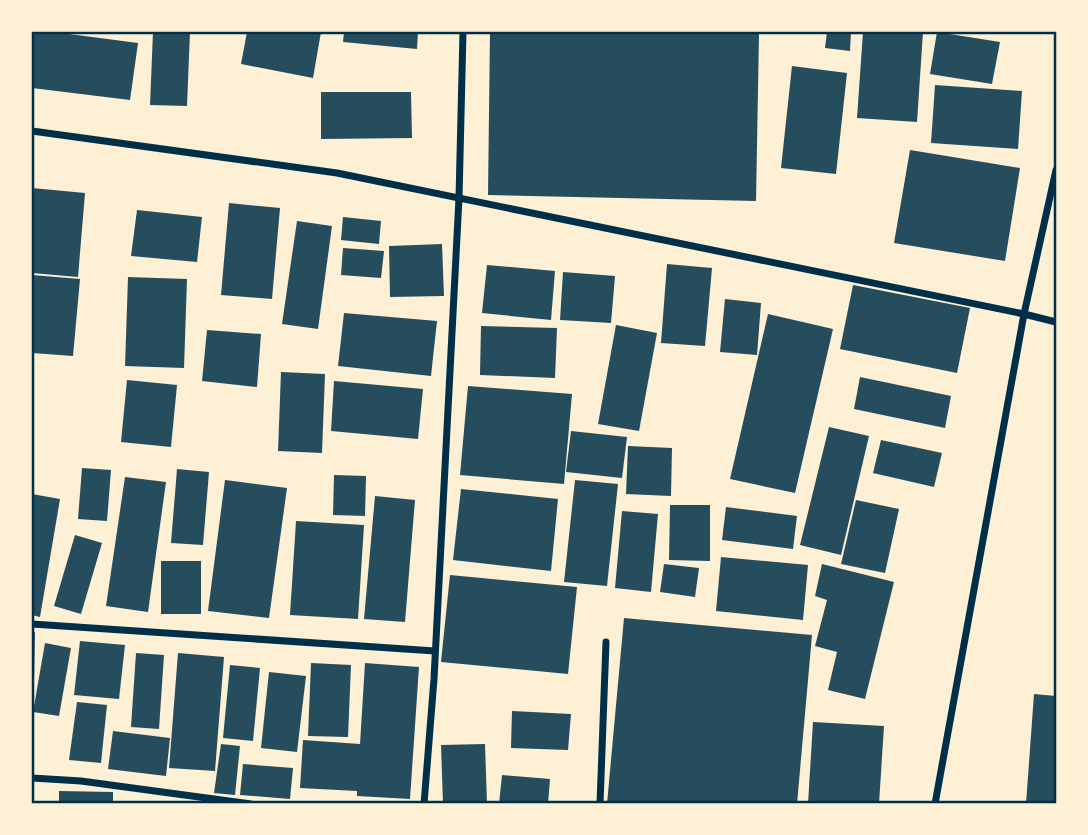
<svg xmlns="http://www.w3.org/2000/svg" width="1088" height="835" font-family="Barlow,sans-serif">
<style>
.building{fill:#264d5e}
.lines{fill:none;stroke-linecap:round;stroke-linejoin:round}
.minor{stroke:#003049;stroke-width:7}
.neatline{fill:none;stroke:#003049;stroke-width:2.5}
</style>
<rect width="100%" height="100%" fill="#fdf0d5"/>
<!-- building -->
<g class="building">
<polygon points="33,32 54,32 138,43 130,100 32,88"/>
<polygon points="153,32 190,32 187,106 150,105"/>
<polygon points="247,32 321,32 313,78 241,64"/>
<polygon points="344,32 418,32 417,49 343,42"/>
<polygon points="490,32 759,34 756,201 488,195"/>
<polygon points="827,32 851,32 850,51 825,48"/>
<polygon points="863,32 923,32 917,122 857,118"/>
<polygon points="937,32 1000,42 992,84 930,74"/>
<polygon points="792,66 847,73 836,174 781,168"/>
<polygon points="935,85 1022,91 1018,149 931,143"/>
<polygon points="321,92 411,92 412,138 321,139"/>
<polygon points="910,150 1020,168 1005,261 894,243"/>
<polygon points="32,188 85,193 78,277 32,273"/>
<polygon points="229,203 280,208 272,299 221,295"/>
<polygon points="137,210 202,217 197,262 131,256"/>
<polygon points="343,217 381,221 379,244 341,240"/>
<polygon points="297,221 332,226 318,329 282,324"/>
<polygon points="442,244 444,296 390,297 389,246"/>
<polygon points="343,248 384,251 381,278 341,275"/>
<polygon points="667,264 712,268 705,346 661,343"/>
<polygon points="487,265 555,271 551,320 482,313"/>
<polygon points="563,272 615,276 611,323 560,320"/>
<polygon points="32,275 80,279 73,356 32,353"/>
<polygon points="128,277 187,279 184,368 125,366"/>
<polygon points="853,285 970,308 957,373 840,349"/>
<polygon points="725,299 761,303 757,355 720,352"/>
<polygon points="344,313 437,321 431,376 338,366"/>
<polygon points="768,314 833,329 795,493 730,479"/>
<polygon points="616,325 657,333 639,431 598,424"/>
<polygon points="481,326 557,328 555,378 480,375"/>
<polygon points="207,330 261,334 257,387 202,381"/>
<polygon points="281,372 325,374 322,453 278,451"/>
<polygon points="860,377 951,396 945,428 854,409"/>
<polygon points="127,380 177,385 171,447 121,442"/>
<polygon points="334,381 423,389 418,439 331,431"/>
<polygon points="468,386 572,394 564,484 460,475"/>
<polygon points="829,427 869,436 841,555 800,545"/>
<polygon points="571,431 627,437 622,478 566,472"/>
<polygon points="881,440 942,453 934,487 873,473"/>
<polygon points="628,446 672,448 671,496 626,494"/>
<polygon points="82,468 111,470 107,521 78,519"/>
<polygon points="177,469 209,472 203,545 171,543"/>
<polygon points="334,475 366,476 365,516 333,515"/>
<polygon points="125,477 166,482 148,612 106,606"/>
<polygon points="225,480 287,488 269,618 208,611"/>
<polygon points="575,480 618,484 607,586 564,582"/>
<polygon points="461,489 558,499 551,571 453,560"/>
<polygon points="32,494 60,499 40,617 32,615"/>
<polygon points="375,496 415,500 405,622 364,619"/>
<polygon points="856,500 899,509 885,573 841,564"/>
<polygon points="670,505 710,505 710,561 669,560"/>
<polygon points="726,507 797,516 793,549 722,540"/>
<polygon points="622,511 658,514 651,592 615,588"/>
<polygon points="296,521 364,525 358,619 290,615"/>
<polygon points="75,535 102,543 81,614 54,606"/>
<polygon points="721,557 808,565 803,620 716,611"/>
<rect x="161" y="561" width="40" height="53"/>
<polygon points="664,564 699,568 695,597 660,592"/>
<polygon points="822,564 894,582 865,699 828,690 837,652 815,646 827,600 815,596"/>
<polygon points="450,575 577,587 568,674 441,662"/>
<polygon points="624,618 812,635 797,804 607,804"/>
<polygon points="32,632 35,632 34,681 32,681"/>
<polygon points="80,641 125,645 119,699 74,695"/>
<polygon points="45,643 71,648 59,716 33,712"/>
<polygon points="136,653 164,655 159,729 131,727"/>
<polygon points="178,653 224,657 215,771 169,768"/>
<polygon points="311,663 351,665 348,737 308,736"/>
<polygon points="365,663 419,667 410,799 357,796 357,791 300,788 303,740 360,744"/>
<polygon points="230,665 260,668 253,741 223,738"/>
<polygon points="269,672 306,676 297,752 261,748"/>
<polygon points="1034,694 1056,696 1056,804 1026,804"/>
<polygon points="77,702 107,705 101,763 69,760"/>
<polygon points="512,711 571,714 568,750 511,748"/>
<polygon points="813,722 884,726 879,804 808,804"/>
<polygon points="113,731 170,738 166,776 108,769"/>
<polygon points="221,744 240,746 235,795 214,793"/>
<polygon points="485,744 487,804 443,804 441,745"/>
<polygon points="243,764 293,768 290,799 240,795"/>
<polygon points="502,775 550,779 548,804 499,804"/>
<polygon points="59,791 113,792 113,804 59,804"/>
</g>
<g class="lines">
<!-- minor -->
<g class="minor">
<polyline points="32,131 337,173 1024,314 1056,322"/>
<polyline points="32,624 435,651"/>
<polyline points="32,778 81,781 251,804"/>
<polyline points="424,804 434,679 459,198 463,32"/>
<polyline points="600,804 606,642"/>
<polyline points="935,804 1024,314 1056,170"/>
</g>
</g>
<!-- border -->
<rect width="1088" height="835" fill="none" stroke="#fdf0d5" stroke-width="66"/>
<rect x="33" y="33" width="1022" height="769" class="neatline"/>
</svg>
